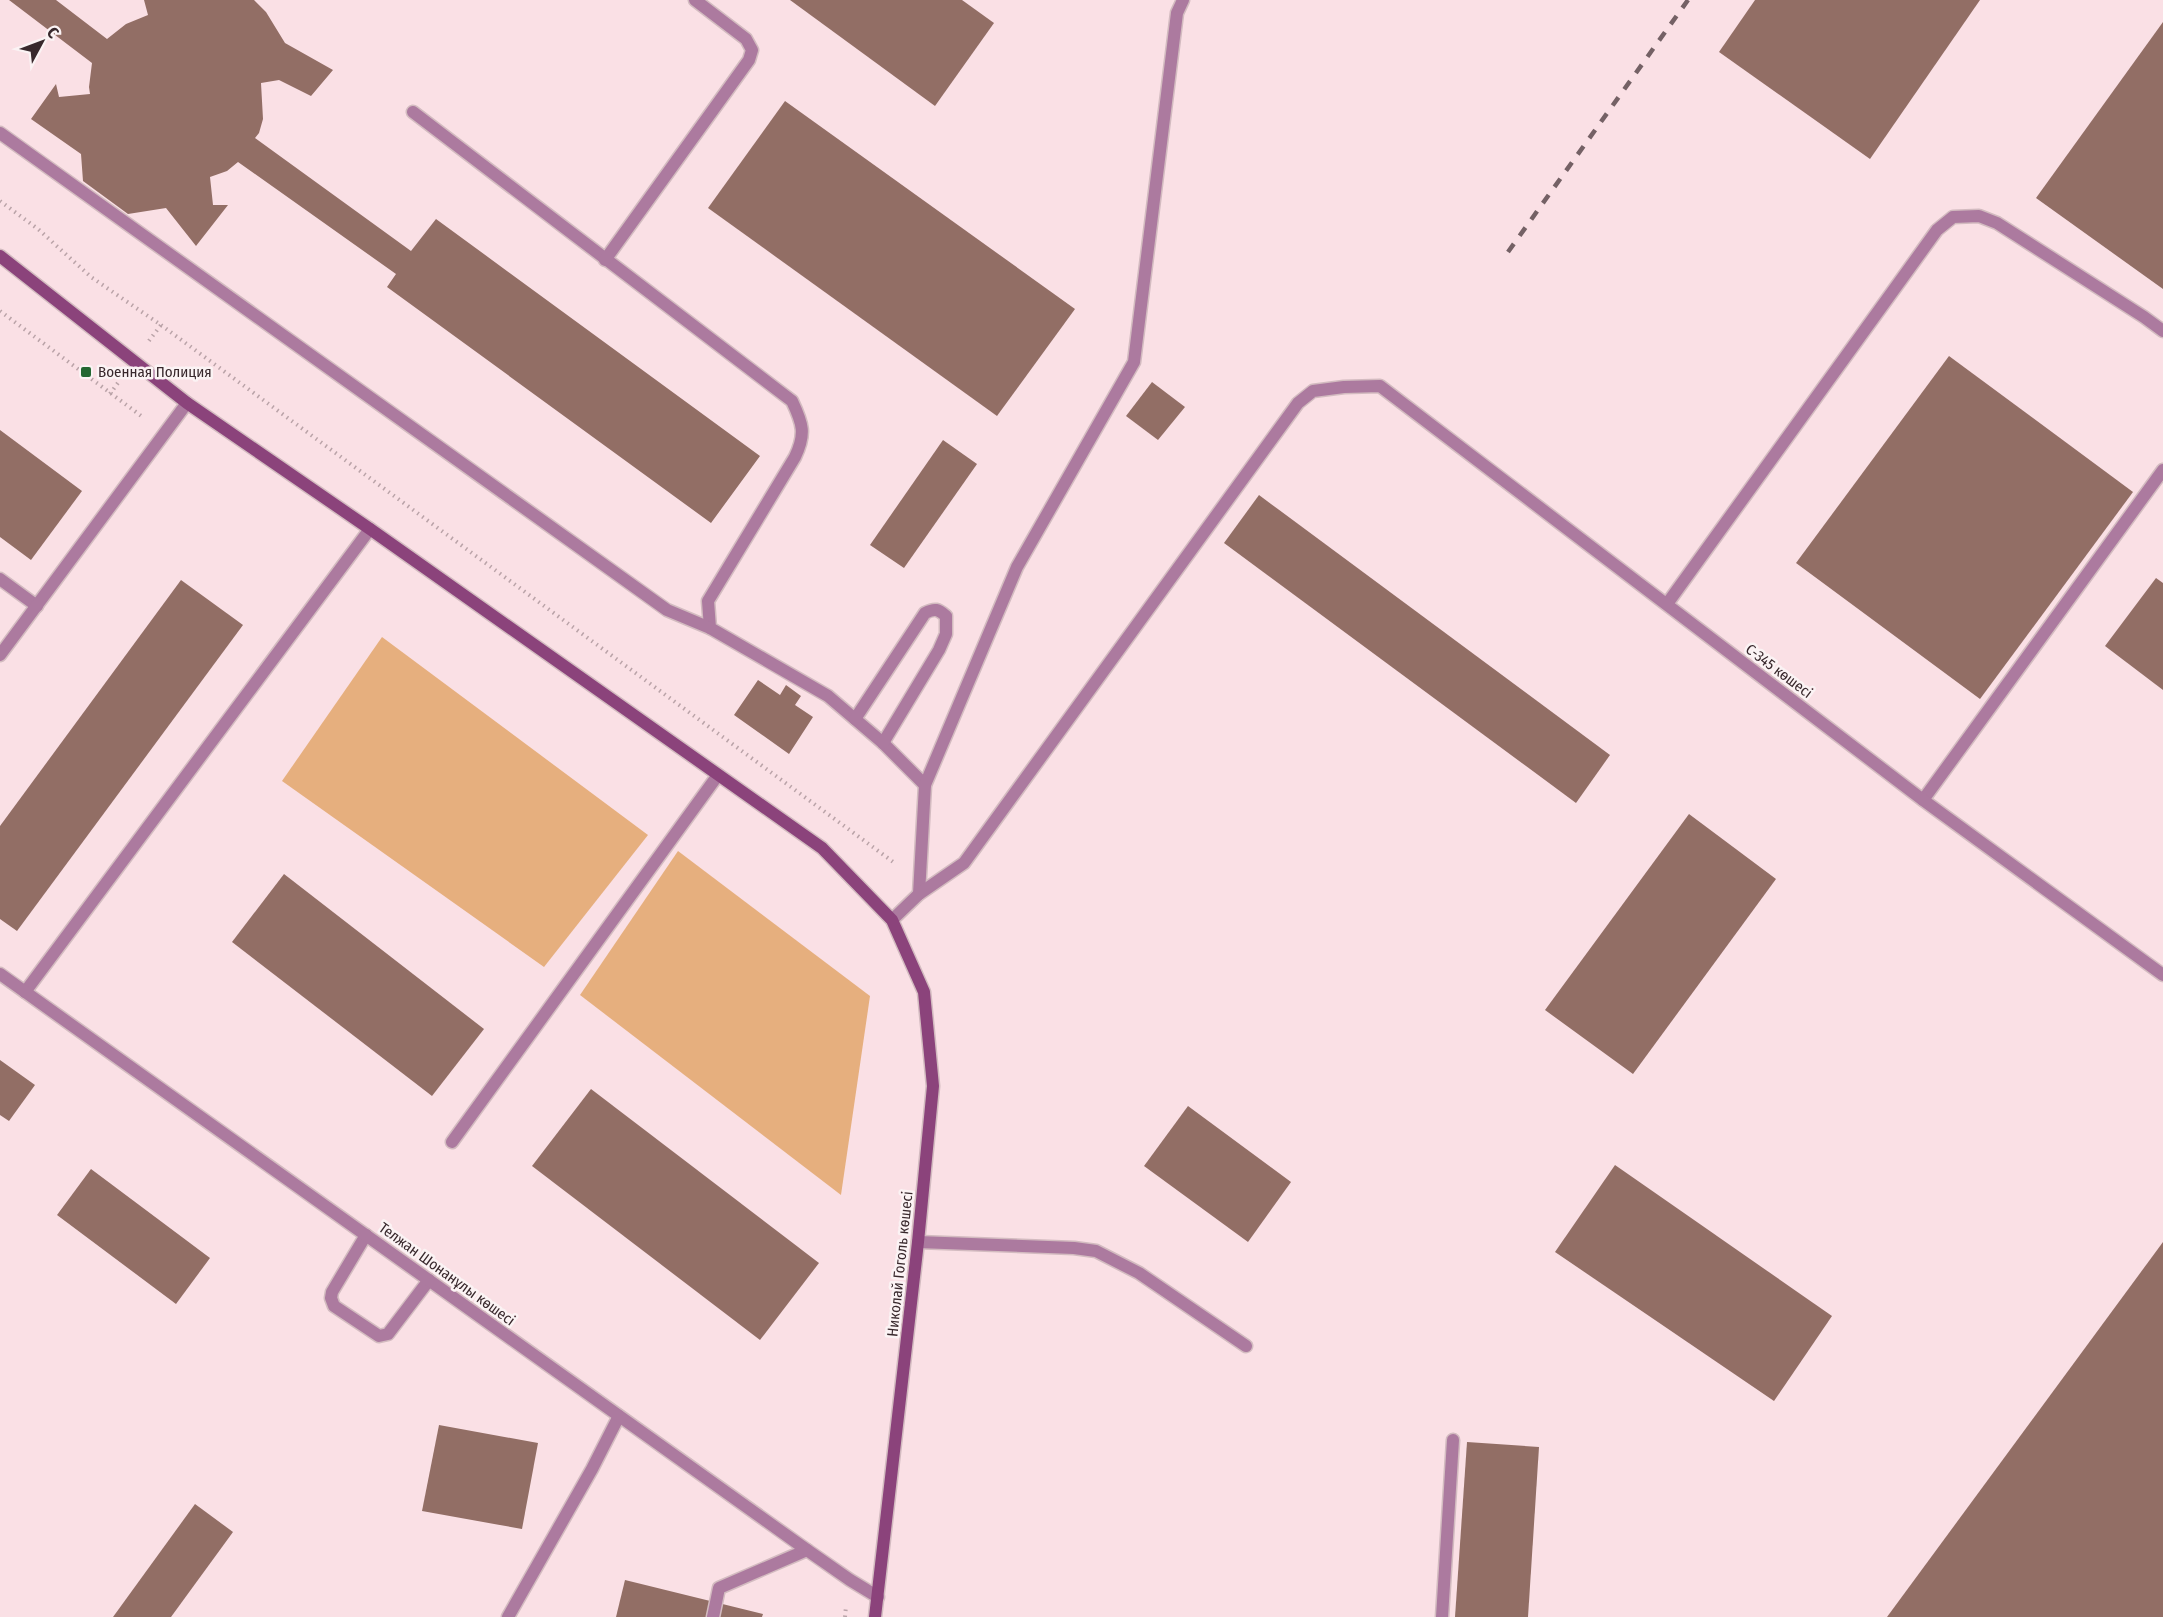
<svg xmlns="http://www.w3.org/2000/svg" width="2163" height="1617" font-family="'Fira Sans Condensed',sans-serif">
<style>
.green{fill:#e6af7e}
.building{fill:#926e65}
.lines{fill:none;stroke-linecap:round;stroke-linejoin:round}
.service-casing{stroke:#d3bbc0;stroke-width:15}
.minor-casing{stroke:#d3bbc0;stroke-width:15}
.secondary-casing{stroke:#d3bbc0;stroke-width:15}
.path{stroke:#baa3a8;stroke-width:4;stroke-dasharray:1.5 4.5;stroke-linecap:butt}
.service{stroke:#ac7a9f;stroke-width:12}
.minor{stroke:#ac7a9f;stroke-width:12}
.secondary{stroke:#8b437b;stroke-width:12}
.rail{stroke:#746165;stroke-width:4.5;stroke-dasharray:10 10;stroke-linecap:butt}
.poi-dot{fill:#246732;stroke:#fbf3f4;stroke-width:2}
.labels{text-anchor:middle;stroke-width:5;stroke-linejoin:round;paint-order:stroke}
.poi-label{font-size:15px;fill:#38282c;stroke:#fbf3f4;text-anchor:start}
.street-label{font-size:15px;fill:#38282c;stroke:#fbf3f4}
</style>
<rect width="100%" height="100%" fill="#fae0e5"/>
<!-- green -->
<g class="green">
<polygon points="382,637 648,835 544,967 282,781"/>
<polygon points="678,851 870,996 841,1195 580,995"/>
</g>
<!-- building -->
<g class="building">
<polygon points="9,0 56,0 107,39 126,24 148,15 144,0 254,0 266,12 285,43 333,70 311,96 279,80 261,83 263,119 259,133 255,138 411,251 436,219 760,456 711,523 387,287 396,274 238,162 227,171 210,177 213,205 228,205 196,246 166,208 128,214 83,181 81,154 31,119 56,84 59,97 90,94 89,87 92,63"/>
<polygon points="790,0 962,0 994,23 935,106"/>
<polygon points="1755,0 1980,0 1870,159 1719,52"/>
<polygon points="2163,22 2163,289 2036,198"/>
<polygon points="785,101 1075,309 997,416 708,208"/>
<polygon points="1949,356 2133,492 1980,699 1796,563"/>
<polygon points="1152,382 1185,407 1158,440 1126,416"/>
<polygon points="0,430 82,491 31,560 0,537"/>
<polygon points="943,440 977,464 904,568 870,545"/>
<polygon points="1259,495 1610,755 1576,803 1224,543"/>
<polygon points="2156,578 2163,583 2163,690 2105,646"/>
<polygon points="181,580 243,625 17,931 0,919 0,826"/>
<polygon points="758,680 780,695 786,685 801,696 795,705 813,717 789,754 734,715"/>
<polygon points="1689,814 1776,879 1633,1074 1545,1010"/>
<polygon points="284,874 484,1029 432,1096 232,942"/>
<polygon points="0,1060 35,1085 9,1121 0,1115"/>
<polygon points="591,1089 819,1263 760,1340 532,1166"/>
<polygon points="1188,1106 1291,1182 1248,1242 1144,1166"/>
<polygon points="1615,1165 1832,1316 1774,1401 1555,1252"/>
<polygon points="91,1169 210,1258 176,1304 57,1215"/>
<polygon points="2163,1242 2163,1617 1887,1617"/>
<polygon points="439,1425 538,1443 522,1529 422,1511"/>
<polygon points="1467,1442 1539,1447 1528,1617 1455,1617"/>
<polygon points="195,1504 233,1532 171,1617 113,1617"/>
<polygon points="625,1580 763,1614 762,1617 616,1617"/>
</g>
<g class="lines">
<!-- service casing -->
<g class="service-casing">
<g id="service">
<path d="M413,112L792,401C803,424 806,434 795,457L708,601L710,628L828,696L883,743L925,785"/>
<polyline points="0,133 667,610 710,628"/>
<polyline points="605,260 749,60 752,50 746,39 695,0"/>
<polyline points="0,579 37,606"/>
<polyline points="1667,604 1937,230 1953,217 1979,216 1997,223 2144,317 2163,331"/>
<polyline points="0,655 187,403"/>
<path d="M855,719L925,613C935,608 938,609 946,616V634L939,650L883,743"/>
<polyline points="1923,800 2163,470"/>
<polyline points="919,894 925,785 1017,567 1134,362 1177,13 1183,0"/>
<polyline points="892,920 919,894 964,863 1298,403 1313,391 1344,387 1380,386 1923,800 2163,975"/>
<polyline points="25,992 370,529"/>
<polyline points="452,1142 718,775"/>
<polyline points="366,1235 332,1292 331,1298 334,1306 379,1336 388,1334 429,1280"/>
<polyline points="918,1242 1074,1248 1096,1251 1139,1273 1246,1346"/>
<polyline points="508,1617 592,1469 619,1416"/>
<polyline points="713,1617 719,1588 807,1550"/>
<polyline points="1442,1617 1453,1440"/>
</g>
</g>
<!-- minor casing -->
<g class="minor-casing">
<polyline id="minor" points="0,974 807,1550 850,1580 878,1597"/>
</g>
<!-- secondary casing -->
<g class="secondary-casing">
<polyline id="secondary" points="0,256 187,403 370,529 822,848 892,920 924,992 933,1086 918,1242 875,1617"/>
</g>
<!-- path -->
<g class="path">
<polyline points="0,201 38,229 91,277 161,325 148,342"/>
<polyline points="0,311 144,418"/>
<polyline points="161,325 896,864"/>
<polyline points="110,394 120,380"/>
<polyline points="845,1617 846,1606"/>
</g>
<!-- service -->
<use href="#service" class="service"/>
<!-- minor -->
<use href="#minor" class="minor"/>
<!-- secondary -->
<use href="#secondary" class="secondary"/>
<!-- rail -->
<polyline class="rail" points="1508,252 1688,0"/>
</g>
<!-- markers -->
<rect class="poi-dot" x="80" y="366" width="12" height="12" rx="3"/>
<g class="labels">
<!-- poi labels -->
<g class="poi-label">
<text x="98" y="377">Военная Полиция</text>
</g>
<!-- street labels -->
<g class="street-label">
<text transform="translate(1779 671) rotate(37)" y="5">С-345 көшесі</text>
<text transform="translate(900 1264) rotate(-84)" y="5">Николай Гоголь көшесі</text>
<text transform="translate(447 1274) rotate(36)" y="5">Телжан Шонанұлы көшесі</text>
</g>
</g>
<!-- north arrow -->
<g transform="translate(42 42) rotate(49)" stroke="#fbf3f4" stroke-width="4.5" paint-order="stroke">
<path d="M0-4.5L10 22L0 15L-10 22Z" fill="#38282c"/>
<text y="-9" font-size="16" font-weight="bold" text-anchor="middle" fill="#38282c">С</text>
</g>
</svg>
